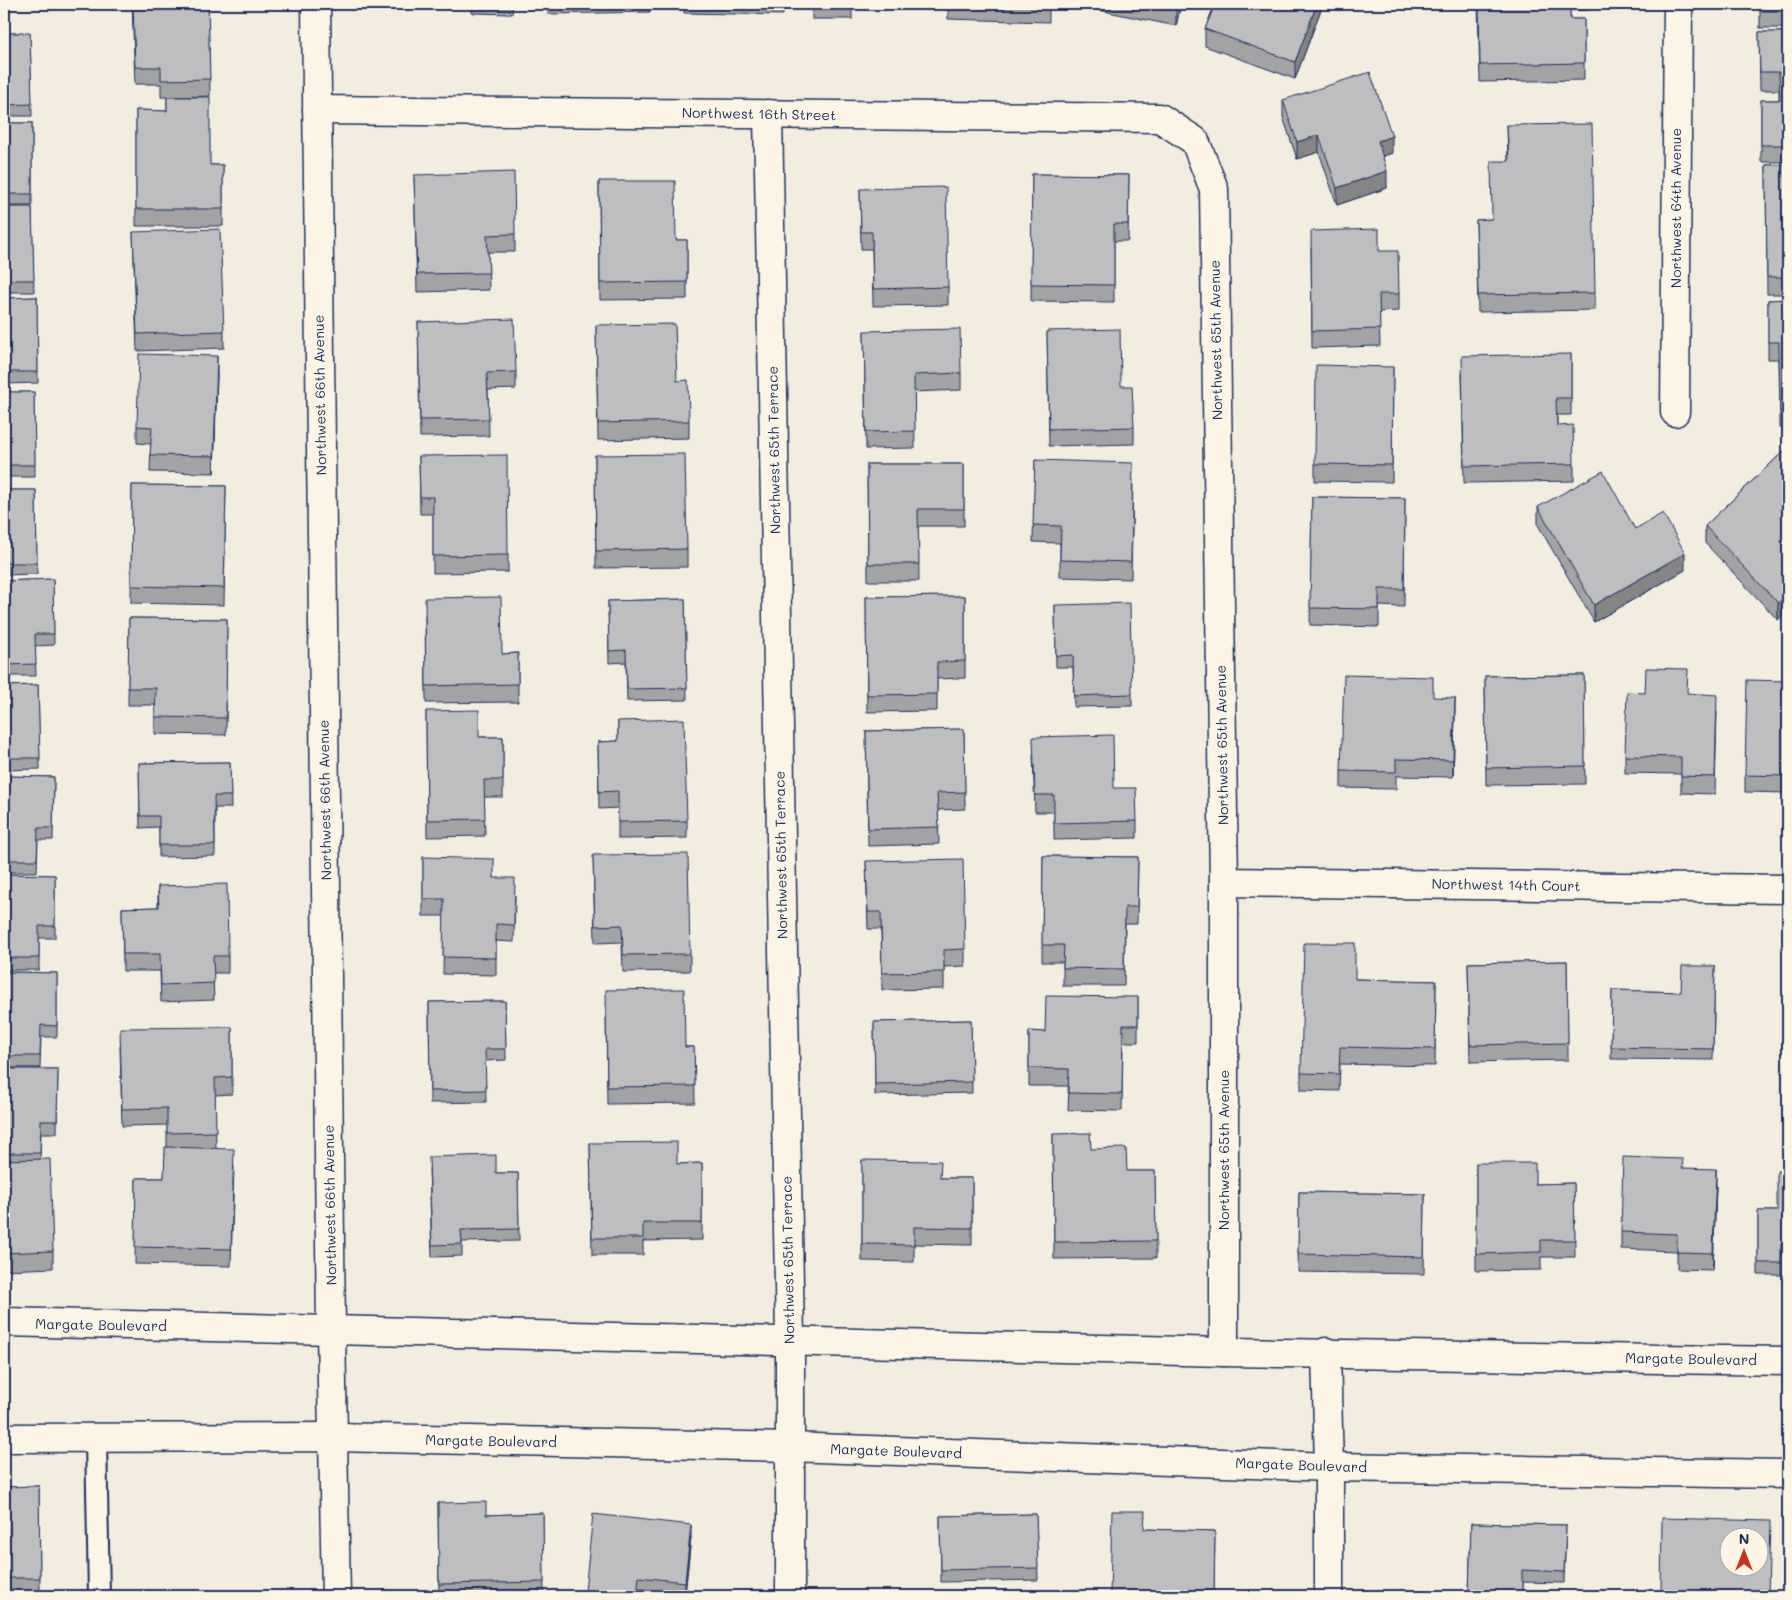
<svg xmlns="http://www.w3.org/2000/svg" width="1792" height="1600" font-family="Mali,sans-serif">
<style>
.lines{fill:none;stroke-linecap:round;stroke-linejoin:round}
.lane-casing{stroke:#1b2f5e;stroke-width:24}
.street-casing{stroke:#1b2f5e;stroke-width:31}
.secondary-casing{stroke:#1b2f5e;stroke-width:31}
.lane{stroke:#fcf5e5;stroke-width:20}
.street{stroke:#fcf5e5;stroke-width:28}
.secondary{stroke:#fcf5e5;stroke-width:28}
.wall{fill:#a3a3a5;stroke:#1b2f5e}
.shaded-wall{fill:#858586;stroke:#1b2f5e}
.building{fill:#bebec0;stroke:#1b2f5e;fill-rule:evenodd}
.labels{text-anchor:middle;stroke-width:4.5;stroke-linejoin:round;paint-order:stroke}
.street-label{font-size:14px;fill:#1b2f5e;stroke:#fcf5e5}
</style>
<rect width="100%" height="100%" fill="#f3ede0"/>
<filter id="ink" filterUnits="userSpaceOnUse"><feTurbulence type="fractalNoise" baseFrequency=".02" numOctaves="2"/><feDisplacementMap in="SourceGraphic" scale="10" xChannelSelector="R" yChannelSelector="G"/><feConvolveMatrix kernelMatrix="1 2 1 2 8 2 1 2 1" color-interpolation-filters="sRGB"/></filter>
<g filter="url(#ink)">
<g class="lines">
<!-- lane casing -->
<g class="lane-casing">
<polyline id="lane" points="96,1438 99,1596"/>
</g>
<!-- street casing -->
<g class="street-casing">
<g id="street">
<polyline points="316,4 331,1330"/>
<polyline points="317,110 1160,118 1195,141 1214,189 1224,882 1224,1352"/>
<polyline points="768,114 790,1340 790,1596"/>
<polyline points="1675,412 1678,4"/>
<polyline points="1224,882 1788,889"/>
<polyline points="1326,1352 1329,1467 1329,1596"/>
</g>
</g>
<!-- secondary casing -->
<g class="secondary-casing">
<g id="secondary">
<polyline points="4,1322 1224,1352 1788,1361"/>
<polyline points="331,1330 336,1596"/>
<polyline points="4,1438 333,1437 790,1447 1329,1467 1788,1474"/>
</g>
</g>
<!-- lane -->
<use href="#lane" class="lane"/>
<!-- street -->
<use href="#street" class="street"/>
<!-- secondary -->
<use href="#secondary" class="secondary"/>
</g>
<!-- wall -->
<g class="wall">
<polygon points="4,4 6,4 7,23 4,23"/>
<polygon points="132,4 208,4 210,96 175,97 210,165 223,165 223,226 136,226 136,110 167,111 167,97 161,97 161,84 135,84"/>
<polygon points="445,4 513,4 512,14 472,13 472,4"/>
<polygon points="548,4 650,4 650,12 548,14"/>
<polygon points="684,4 783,4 783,15 684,13"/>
<rect x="812" y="4" width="40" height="15"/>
<polygon points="856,4 912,4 912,5"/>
<polygon points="948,4 1049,4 1049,22 948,19"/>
<polygon points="1079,4 1181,4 1176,26 1079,6"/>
<polygon points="1215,4 1323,4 1295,79 1205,46 1205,29"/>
<polygon points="1478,4 1588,4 1588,10 1570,10 1570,19 1584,19 1584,80 1480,82"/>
<rect x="1760" y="4" width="28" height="24"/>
<polygon points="1759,32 1788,32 1788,162 1761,162 1761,100 1779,100 1779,90 1760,90"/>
<polygon points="4,33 30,33 32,116 4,116"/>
<polygon points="1283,100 1392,153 1383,156 1387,188 1337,205 1319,152 1297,159 1283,117"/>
<rect x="4" y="123" width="28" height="83"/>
<polygon points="1507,125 1595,293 1595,310 1478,312 1476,220 1492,219 1508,161"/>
<polygon points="1766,165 1788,165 1788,294 1767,294"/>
<polygon points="1032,174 1129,175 1128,241 1114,241 1114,302 1031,301"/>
<polygon points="414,175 515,234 515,252 488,252 489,290 417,292"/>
<polygon points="599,181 676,240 687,240 687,299 600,300"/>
<polygon points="860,189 948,287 948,305 873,306 872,249 861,249"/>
<polygon points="4,207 32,207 34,292 4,292"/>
<polygon points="133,232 224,331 224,348 137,351"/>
<polygon points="1311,248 1379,251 1399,294 1399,311 1379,312 1380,346 1312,348"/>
<polygon points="37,297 38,383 4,384 4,298"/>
<polygon points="1788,299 1788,428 1780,428 1779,359 1768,359 1768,300"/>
<polygon points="418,322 516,372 516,389 488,390 489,436 420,437"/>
<polygon points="596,325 677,381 689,421 689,438 598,440"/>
<polygon points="864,331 961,373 961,390 914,392 915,448 866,449"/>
<polygon points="1047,331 1134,427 1134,444 1049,446"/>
<polygon points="1571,354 1571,415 1557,415 1557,426 1574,464 1574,481 1464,483 1462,373"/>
<polygon points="1393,367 1392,482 1315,481 1315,464"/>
<polygon points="217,374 214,473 150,472 151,444 137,443 137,426"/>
<polygon points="4,392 34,392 35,477 4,477"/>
<polygon points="1784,451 1778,620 1705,543 1705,526"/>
<polygon points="595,455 687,549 687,567 596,568"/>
<polygon points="419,456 508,555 508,572 433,573 433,514 420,514"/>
<polygon points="1035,460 1133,480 1131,579 1060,577 1060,543 1033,542"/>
<polygon points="867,464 964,464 964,526 918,526 919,581 868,581"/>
<polygon points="132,485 226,486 224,605 131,603"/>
<polygon points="4,490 36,490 37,574 4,575"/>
<polygon points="1312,497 1405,498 1404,607 1379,606 1379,627 1310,625"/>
<polygon points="1538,507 1635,529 1685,570 1594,622 1538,525"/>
<polygon points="53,579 54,645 35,646 36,676 4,676 4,581"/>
<polygon points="965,596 965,678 937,679 937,711 867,712 866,597"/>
<polygon points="685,599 687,700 627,701 626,662 609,663 608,601"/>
<polygon points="1055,605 1132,694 1132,706 1074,707 1073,667 1056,667"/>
<polygon points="425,615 502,654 518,653 518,702 426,703"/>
<polygon points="129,618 227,619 226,735 155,734 155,705 128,705"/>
<polygon points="1584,675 1585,784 1486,785 1485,676"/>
<polygon points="1788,681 1788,793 1745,792 1745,775"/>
<polygon points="38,685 40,769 4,770 4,686"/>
<polygon points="1688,693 1717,712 1715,794 1681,793 1681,774 1625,773 1625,756"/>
<polygon points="1433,697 1455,715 1453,777 1396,776 1396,789 1341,788 1341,771"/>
<polygon points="426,711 479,737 503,737 503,797 484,797 485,836 427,837"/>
<polygon points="618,721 687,821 687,838 618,839 618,808 599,809 598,742 618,741"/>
<polygon points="964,729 965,809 938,810 939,844 868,846 866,731"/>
<polygon points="1033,754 1137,821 1137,838 1054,840 1054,812 1035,812"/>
<polygon points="230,762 231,808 215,808 215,856 159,857 159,827 140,828 139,763"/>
<polygon points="4,776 54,777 53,840 38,840 37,872 4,872"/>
<polygon points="593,855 690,954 690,971 623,972 622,942 595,943"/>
<polygon points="1043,856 1138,857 1137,924 1125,924 1124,986 1063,986 1063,962 1042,962"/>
<polygon points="423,857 494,878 515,895 514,942 496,941 496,975 443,974 444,916 423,916"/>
<polygon points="866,861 965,949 965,966 944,967 944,989 882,990 881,929 868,929"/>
<polygon points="4,874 55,875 55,938 39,938 39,970 4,970"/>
<polygon points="158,886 228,956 228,973 213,973 214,1000 161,1002 160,971 123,971 122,908 158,907"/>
<polygon points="1567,961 1568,1060 1470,1062 1468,963"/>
<polygon points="1715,966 1713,1060 1611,1059 1612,990 1681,992"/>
<polygon points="4,972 57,973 57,1037 41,1037 40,1068 4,1068"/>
<polygon points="1355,979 1436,981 1435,1066 1340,1064 1339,1091 1301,1090 1301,1073"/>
<polygon points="1138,997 1138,1042 1123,1042 1122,1111 1068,1110 1069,1086 1029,1086 1029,1031 1045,1032"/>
<polygon points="505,1001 506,1060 485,1061 486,1102 430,1103 429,1002"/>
<polygon points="606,1008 685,1047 694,1047 695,1103 607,1104"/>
<polygon points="971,1020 972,1093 875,1095 874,1022"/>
<polygon points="232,1027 232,1094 215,1095 216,1148 234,1166 231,1266 135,1264 136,1178 164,1178 167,1147 167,1125 122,1126 120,1046"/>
<polygon points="4,1069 58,1069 57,1133 41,1133 40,1159 53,1251 53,1268 4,1270"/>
<polygon points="1053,1134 1091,1149 1127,1171 1155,1171 1156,1258 1054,1259"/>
<polygon points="590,1143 677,1164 702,1163 702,1240 643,1241 643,1255 592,1255"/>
<polygon points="862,1160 941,1178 972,1178 972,1245 914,1244 914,1262 862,1261"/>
<polygon points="1476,1163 1535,1184 1574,1183 1575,1257 1541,1257 1541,1270 1476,1271"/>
<polygon points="429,1168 496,1173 518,1173 519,1241 462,1242 462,1256 432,1257"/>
<polygon points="1683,1168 1716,1186 1713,1270 1677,1269 1677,1251 1621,1249 1621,1232"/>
<polygon points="1788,1172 1788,1256 1781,1255 1781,1275 1758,1275 1758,1211 1777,1211"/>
<polygon points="1299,1192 1425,1194 1424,1274 1298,1272"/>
<polygon points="39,1486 40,1595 4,1596 4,1487"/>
<polygon points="438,1503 486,1515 543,1513 544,1596 439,1596"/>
<polygon points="1036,1514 1038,1580 941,1582 940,1516"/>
<polygon points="1471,1523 1566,1525 1564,1583 1522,1582 1522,1596 1469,1596"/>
<polygon points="1145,1529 1215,1531 1214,1596 1110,1596"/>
<polygon points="691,1537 685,1594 639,1589 638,1596 585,1596 585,1591"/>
</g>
<!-- shaded-wall -->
<g class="shaded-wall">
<polygon points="1177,4 1181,4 1176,26 1176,9"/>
<polygon points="1317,4 1323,4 1295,79 1295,62"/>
<polygon points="1319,135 1319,152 1297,159 1297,142"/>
<polygon points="1392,136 1392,153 1378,158 1378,141"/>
<polygon points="1387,171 1387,188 1337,205 1337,188"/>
<polygon points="217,356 217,374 214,473 214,456"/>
<polygon points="1685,553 1685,570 1594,622 1594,605"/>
<polygon points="1788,594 1788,611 1778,620 1778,603"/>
<polygon points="1455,698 1455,715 1453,777 1453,760"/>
<polygon points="1716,1169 1716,1186 1713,1270 1713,1253"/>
<polygon points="691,1525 691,1537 685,1594 685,1582"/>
</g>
<!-- building -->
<g class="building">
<polygon points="4,4 6,4 7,11 4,11"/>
<polygon points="133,4 208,4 210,79 161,80 161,67 135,67"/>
<polygon points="1016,4 1049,4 1049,5"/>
<polygon points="1150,4 1177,4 1176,9"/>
<polygon points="1215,4 1317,4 1295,62 1205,29"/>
<polygon points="1479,4 1570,4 1570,19 1584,19 1584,63 1480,65"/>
<rect x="1760" y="4" width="28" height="7"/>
<polygon points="1759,32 1788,32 1788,145 1761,145 1761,100 1780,100 1779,72 1760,72"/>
<polygon points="4,33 30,33 32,104 4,105"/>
<polygon points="1370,72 1392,136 1378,141 1387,171 1337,188 1319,135 1297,142 1283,100"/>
<polygon points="167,97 210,97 210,165 223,165 223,209 136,209 136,110 167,111"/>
<rect x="4" y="123" width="28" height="71"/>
<polygon points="1592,124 1595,293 1478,295 1476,220 1492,219 1491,161 1509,161 1507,125"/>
<polygon points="1766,165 1788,165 1788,277 1767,277"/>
<polygon points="514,172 515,234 487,235 489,273 417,274 414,175"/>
<polygon points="1032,174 1129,175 1128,224 1114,224 1114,285 1031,284"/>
<polygon points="599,181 675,181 676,240 687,240 687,282 600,283"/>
<polygon points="946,187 948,287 873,289 872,232 861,232 860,189"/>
<polygon points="4,207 32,207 34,280 4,280"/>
<polygon points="220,229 224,331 137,334 133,232"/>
<polygon points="1379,229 1379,251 1398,251 1399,294 1379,294 1380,329 1312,331 1311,231"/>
<polygon points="37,297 38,372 4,372 4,298"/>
<polygon points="1788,299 1788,411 1780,411 1779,342 1768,342 1768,300"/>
<polygon points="514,319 516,372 487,373 489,419 420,420 418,322"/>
<polygon points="675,324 677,381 688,380 689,421 598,423 596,325"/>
<polygon points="960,329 961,373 914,375 915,431 866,432 864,331"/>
<polygon points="1120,329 1121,386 1132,386 1134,427 1049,429 1047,331"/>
<polygon points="139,354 217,356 214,456 150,455 152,427 137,426"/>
<polygon points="1571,354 1571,398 1556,398 1557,426 1573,425 1574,464 1464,466 1462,356"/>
<polygon points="1316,365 1393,367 1392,465 1315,464"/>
<polygon points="4,392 34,392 35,465 4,465"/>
<polygon points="1784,451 1788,455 1788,594 1778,603 1705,526"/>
<polygon points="685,454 687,549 596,551 595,455"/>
<polygon points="507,455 508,555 433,556 433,497 420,497 419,456"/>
<polygon points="1035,460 1133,463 1131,562 1060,560 1061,526 1033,525"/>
<polygon points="867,464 964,464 964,509 918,509 919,564 868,564"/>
<polygon points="1603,471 1635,529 1663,513 1685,553 1594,605 1538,507"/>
<polygon points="132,485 226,486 224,588 131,586"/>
<polygon points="4,490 36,490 37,563 4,563"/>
<polygon points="1312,497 1405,498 1404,589 1379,589 1379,609 1310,608"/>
<polygon points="53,579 54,634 35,634 36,664 4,665 4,581"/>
<polygon points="965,596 965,661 937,662 937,694 867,695 866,597"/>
<polygon points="501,597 502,654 518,653 518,684 426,686 425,598"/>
<polygon points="685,599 687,688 627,689 626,650 609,651 608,601"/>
<polygon points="1130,603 1132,694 1074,696 1073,655 1056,656 1055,605"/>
<polygon points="129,618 227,619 226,718 155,717 156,688 128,688"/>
<polygon points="1646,668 1688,669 1687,693 1717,695 1715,777 1681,776 1681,757 1625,756 1627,692 1645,693"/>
<polygon points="1344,675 1433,677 1433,697 1455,698 1453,760 1396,759 1396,772 1341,771"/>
<polygon points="1584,675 1585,766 1486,768 1485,676"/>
<polygon points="1747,680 1788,681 1788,776 1745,775"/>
<polygon points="38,685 40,758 4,758 4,686"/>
<polygon points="479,710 479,737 503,737 503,780 484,780 485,819 427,820 426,711"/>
<polygon points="684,719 687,821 618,822 618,791 599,792 598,742 618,741 618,721"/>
<polygon points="964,729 965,792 937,793 939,827 868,829 866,731"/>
<polygon points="1113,735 1114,788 1136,788 1137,821 1054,823 1054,795 1035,795 1033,737"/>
<polygon points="230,762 231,796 214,796 215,845 159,845 159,816 140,816 139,763"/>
<polygon points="4,776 54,777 53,828 38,828 37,860 4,860"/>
<polygon points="688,854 690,954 623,955 622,925 595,926 593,855"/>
<polygon points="1043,856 1138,857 1137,907 1125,907 1124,969 1063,968 1064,945 1042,945"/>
<polygon points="423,857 494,859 494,878 515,878 514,925 496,924 496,958 443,957 444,899 423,899"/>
<polygon points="963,859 965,949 944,950 944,972 882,973 881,912 868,912 866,861"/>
<polygon points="4,874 55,875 55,926 39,926 39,958 4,958"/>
<polygon points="227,884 228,956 213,956 214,983 161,985 160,954 123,954 122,908 159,907 158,886"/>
<polygon points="1304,943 1355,943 1355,979 1436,981 1435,1049 1340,1047 1339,1074 1301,1073"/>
<polygon points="1567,961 1568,1043 1470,1045 1468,963"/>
<polygon points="1682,966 1715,966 1713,1049 1611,1047 1612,990 1681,992"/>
<polygon points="4,972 57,973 57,1026 41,1025 40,1056 4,1056"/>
<polygon points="684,989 685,1047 694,1047 695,1086 607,1087 606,990"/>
<polygon points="1046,996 1138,997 1138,1025 1123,1025 1122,1094 1068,1093 1069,1069 1029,1068 1029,1031 1045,1032"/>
<polygon points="505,1001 506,1049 485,1049 486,1090 430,1091 429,1002"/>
<polygon points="971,1020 972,1082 875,1084 874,1022"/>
<polygon points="232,1027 232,1077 215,1078 216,1132 167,1133 167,1108 122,1109 120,1028"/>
<polygon points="4,1069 58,1069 57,1121 41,1121 40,1153 4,1153"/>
<polygon points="1090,1133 1091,1149 1126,1148 1127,1171 1155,1171 1156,1241 1054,1242 1053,1134"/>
<polygon points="677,1142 677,1164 702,1163 702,1223 643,1223 643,1238 592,1238 590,1143"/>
<polygon points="165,1147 234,1149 231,1249 135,1247 136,1178 164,1178"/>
<polygon points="496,1155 496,1173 518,1173 519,1229 461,1230 462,1244 432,1245 429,1157"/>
<polygon points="1623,1157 1683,1159 1682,1168 1716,1169 1713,1253 1677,1252 1677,1234 1621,1232"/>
<polygon points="50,1159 53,1251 4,1253 4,1160"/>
<polygon points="862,1160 941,1161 940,1178 972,1178 972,1228 914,1227 914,1245 862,1244"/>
<polygon points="1476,1163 1535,1163 1535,1184 1574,1183 1575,1240 1541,1240 1541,1252 1476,1254"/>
<polygon points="1777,1171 1788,1172 1788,1244 1781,1244 1781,1263 1758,1263 1758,1211 1777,1211"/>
<polygon points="1299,1192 1425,1194 1424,1257 1298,1254"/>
<polygon points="39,1486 40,1578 4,1578 4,1487"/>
<polygon points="486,1502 486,1515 543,1513 544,1582 439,1584 438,1503"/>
<polygon points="1112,1511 1145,1511 1144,1529 1215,1531 1214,1591 1166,1591 1165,1596 1110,1596"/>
<polygon points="593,1514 691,1525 685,1582 639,1577 637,1596 585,1591"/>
<polygon points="1036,1514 1038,1568 941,1570 940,1516"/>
<path d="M1662,1518L1770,1521L1768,1596H1661ZM1730,1538H1760V1568H1730Z"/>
<polygon points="1471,1523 1566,1525 1564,1572 1522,1570 1522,1596 1469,1596"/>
</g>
</g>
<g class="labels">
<!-- street labels -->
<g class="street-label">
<text transform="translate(759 114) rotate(1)" y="5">Northwest 16th Street</text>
<text transform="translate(1676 208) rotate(-90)" y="5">Northwest 64th Avenue</text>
<text transform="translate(1216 340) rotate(-91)" y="5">Northwest 65th Avenue</text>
<text transform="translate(320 395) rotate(-91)" y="5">Northwest 66th Avenue</text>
<text transform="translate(774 450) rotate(-91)" y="5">Northwest 65th Terrace</text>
<text transform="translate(1222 745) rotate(-91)" y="5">Northwest 65th Avenue</text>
<text transform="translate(325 800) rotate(-91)" y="5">Northwest 66th Avenue</text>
<text transform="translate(781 855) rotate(-91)" y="5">Northwest 65th Terrace</text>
<text transform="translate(1506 885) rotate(1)" y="5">Northwest 14th Court</text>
<text transform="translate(1224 1150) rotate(-90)" y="5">Northwest 65th Avenue</text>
<text transform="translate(330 1205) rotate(-91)" y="5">Northwest 66th Avenue</text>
<text transform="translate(788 1260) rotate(-91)" y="5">Northwest 65th Terrace</text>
<text transform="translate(101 1325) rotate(1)" y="5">Margate Boulevard</text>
<text transform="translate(1691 1359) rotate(1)" y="5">Margate Boulevard</text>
<text transform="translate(491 1441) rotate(1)" y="5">Margate Boulevard</text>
<text transform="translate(896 1451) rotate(2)" y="5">Margate Boulevard</text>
<text transform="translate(1301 1465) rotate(2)" y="5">Margate Boulevard</text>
</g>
</g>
<!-- margin -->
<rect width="1792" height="1600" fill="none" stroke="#fcf5e5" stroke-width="20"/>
<rect x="10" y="10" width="1772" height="1580" fill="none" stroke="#1b2f5e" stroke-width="2" filter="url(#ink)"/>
<!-- north arrow -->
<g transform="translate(1744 1552)"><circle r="24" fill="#fcf5e5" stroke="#a2a6af"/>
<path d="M0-4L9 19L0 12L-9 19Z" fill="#c8321e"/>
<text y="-8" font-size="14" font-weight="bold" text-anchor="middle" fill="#1b2f5e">N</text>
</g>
</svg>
